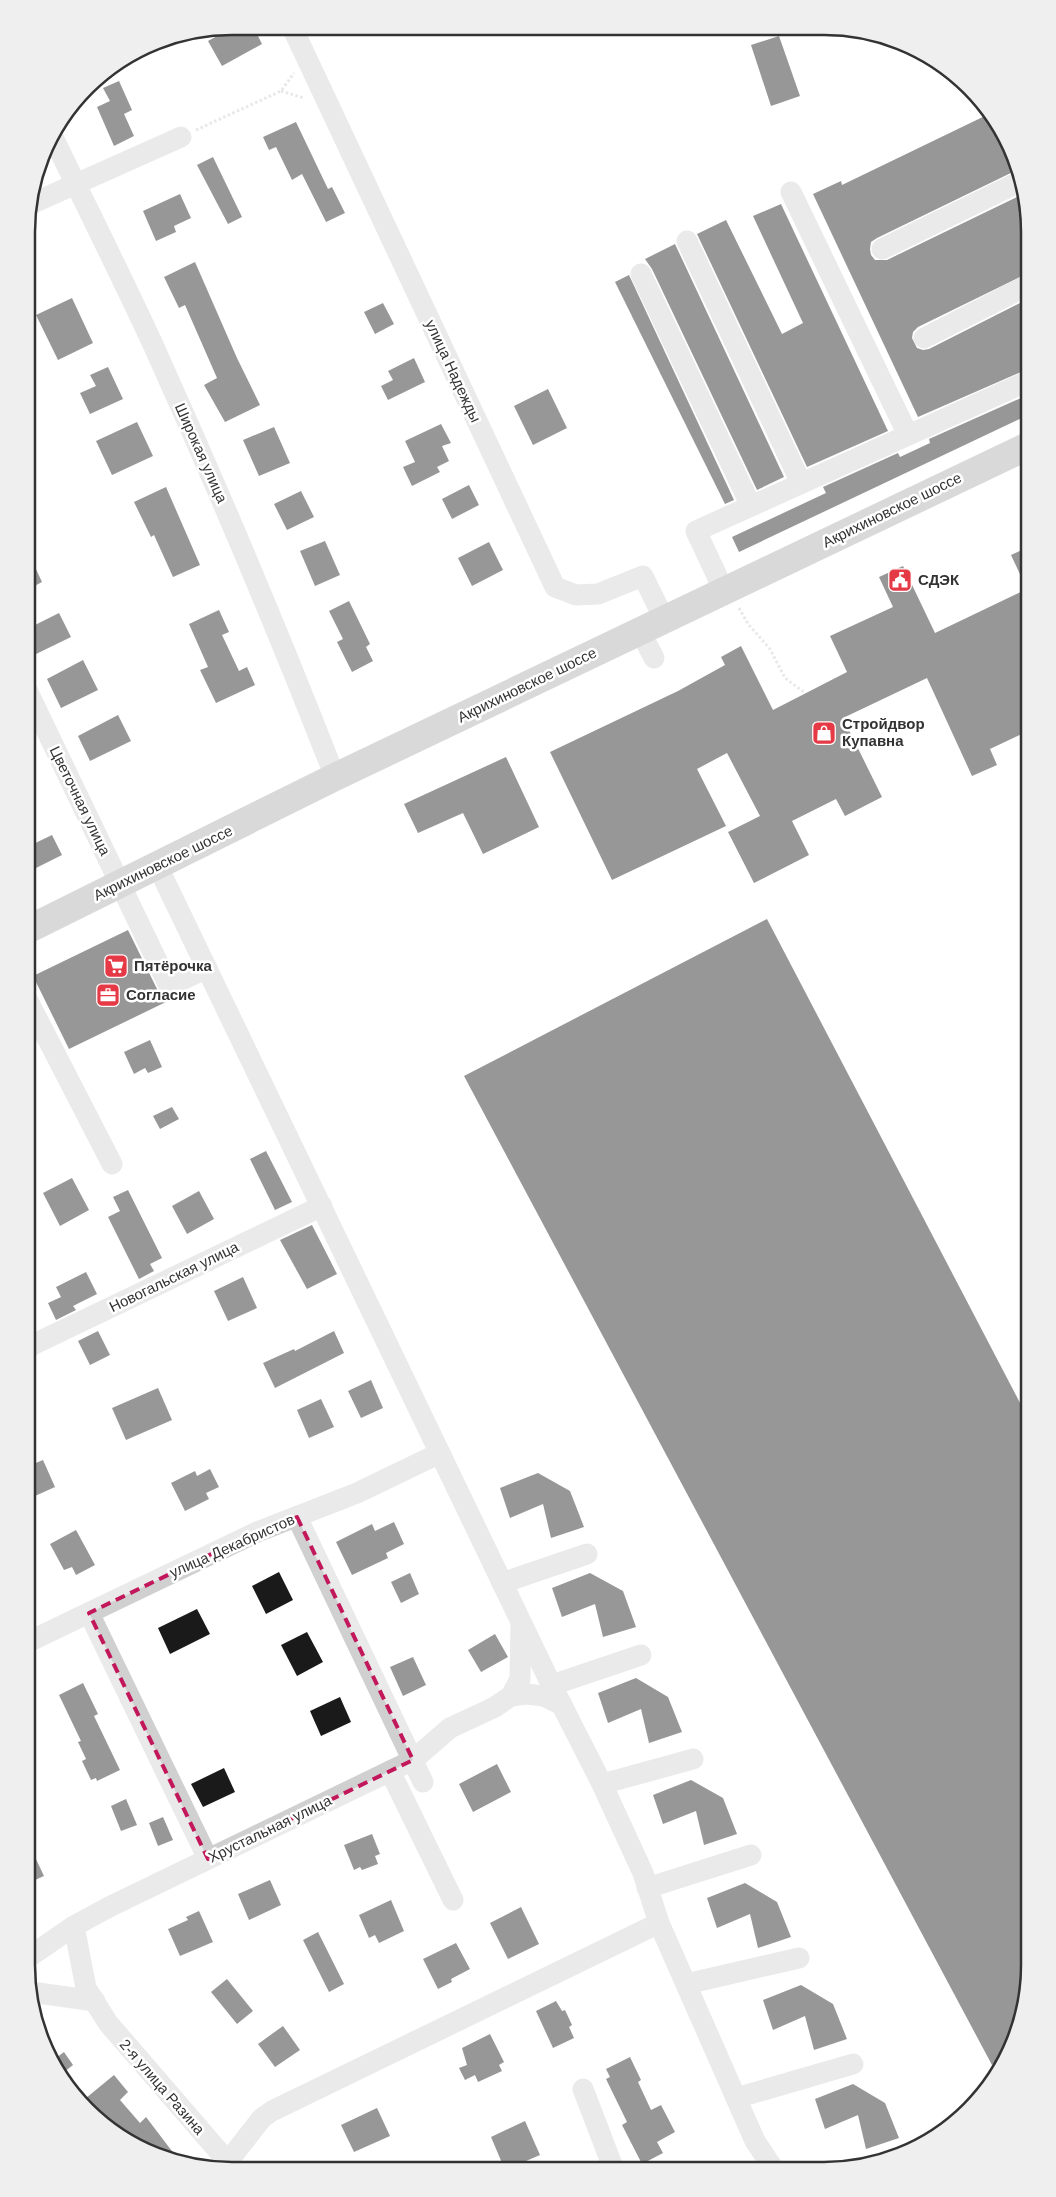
<svg xmlns="http://www.w3.org/2000/svg" width="1056" height="2197" font-family="Arial,sans-serif">
<style>
.building{fill:#1a1a1a}
.lines{fill:none;stroke-linecap:round;stroke-linejoin:round}
.path{stroke:#cdcdcd;stroke-width:3;stroke-dasharray:2.5 2.5;stroke-linecap:butt}
.minor{stroke:#d0d0d0;stroke-width:21}
.major{stroke:#ababab;stroke-width:28}
.marked{fill:none;stroke:#c2185b;stroke-width:4;stroke-dasharray:10 6;stroke-linejoin:round}
.labels{text-anchor:middle;stroke-width:5;stroke-linejoin:round;paint-order:stroke}
.street-label{font-size:15px;fill:#333;stroke:#fff}
.poi-label{font-size:15px;font-weight:bold;fill:#333;stroke:#fff;text-anchor:start}
.rim{fill:none;stroke:#333;stroke-width:2.5}
</style>
<rect width="100%" height="100%" fill="#fff"/>
<!-- building -->
<g class="building">
<polygon points="235,26 253,26 262,44 222,66 208,41"/>
<polygon points="779,36 800,96 771,106 751,45"/>
<polygon points="119,81 132,110 124,114 134,136 114,146 97,107 110,101 103,88"/>
<polygon points="991,113 995,118 1019,169 877,238 871,242 870,249 871,255 875,260 887,260 1023,194 1030,232 1030,272 918,327 913,332 912,338 917,348 923,350 929,349 1030,298 1030,368 918,417 813,194 841,181 842,185"/>
<polygon points="296,122 328,189 332,187 345,213 326,222 302,174 292,180 276,147 269,150 263,137"/>
<polygon points="213,157 242,217 228,224 197,165"/>
<polygon points="180,194 191,218 174,226 176,232 156,241 143,211"/>
<polygon points="781,204 888,431 807,467 697,234 726,220 782,334 803,323 753,216"/>
<polygon points="675,244 784,477 757,490 652,269 645,259"/>
<polygon points="195,262 237,358 260,405 225,422 204,385 217,378 185,305 179,308 164,277"/>
<polygon points="629,275 734,500 725,504 615,282"/>
<polygon points="72,298 93,343 58,360 36,315"/>
<polygon points="383,303 394,324 375,334 364,312"/>
<polygon points="414,358 425,382 388,400 381,386 393,380 388,371"/>
<polygon points="108,367 123,399 90,414 80,393 96,386 90,375"/>
<polygon points="548,389 567,428 533,445 514,406"/>
<polygon points="1030,394 1030,414 739,552 732,537 826,493 823,487 898,453 900,457 930,443 929,439"/>
<polygon points="137,422 153,456 112,475 96,441"/>
<polygon points="441,424 451,443 442,446 449,461 437,467 440,472 412,486 403,467 415,462 405,441"/>
<polygon points="274,427 290,463 259,476 243,440"/>
<polygon points="469,485 479,505 452,519 442,499"/>
<polygon points="166,487 200,565 173,577 154,535 151,537 134,502"/>
<polygon points="301,491 314,517 287,530 274,504"/>
<polygon points="325,541 340,575 315,586 300,551"/>
<polygon points="489,542 503,570 472,586 458,558"/>
<polygon points="1030,546 1030,730 990,749 997,765 972,776 927,678 843,718 882,797 845,816 836,799 792,821 809,855 754,883 728,832 760,816 727,753 697,769 726,826 612,880 550,752 678,691 725,665 721,657 741,646 773,710 847,672 830,636 893,607 879,577 903,566 935,633 1027,589 1011,555"/>
<polygon points="27,550 42,582 27,590"/>
<polygon points="349,601 370,644 366,647 373,661 352,672 337,642 343,639 329,611"/>
<polygon points="219,610 229,632 222,635 239,671 247,667 255,685 216,703 200,670 208,667 189,624"/>
<polygon points="59,613 71,637 34,655 27,638 27,629"/>
<polygon points="83,660 98,690 61,708 47,679"/>
<polygon points="118,715 131,741 90,761 78,736"/>
<polygon points="506,757 539,827 483,854 463,813 418,833 404,804"/>
<polygon points="52,835 62,855 36,868 27,847"/>
<polygon points="767,919 1029,1420 1029,1978 1019,2031 1005,2058 992,2065 464,1076"/>
<polygon points="128,930 158,991 168,1001 69,1049 33,976"/>
<polygon points="150,1040 162,1067 148,1073 145,1068 134,1074 124,1052"/>
<polygon points="172,1107 179,1119 160,1129 153,1116"/>
<polygon points="266,1151 292,1202 275,1210 250,1159"/>
<polygon points="72,1178 89,1210 60,1226 43,1193"/>
<polygon points="128,1190 162,1258 150,1264 154,1271 139,1279 108,1217 120,1211 113,1197"/>
<polygon points="199,1191 214,1219 187,1234 172,1206"/>
<polygon points="312,1225 337,1274 307,1289 280,1240"/>
<polygon points="86,1272 97,1294 73,1306 76,1310 56,1320 48,1303 61,1297 56,1287"/>
<polygon points="243,1277 257,1308 228,1321 214,1291"/>
<polygon points="98,1331 110,1355 90,1365 78,1341"/>
<polygon points="334,1331 344,1353 275,1388 263,1363 294,1349 295,1351"/>
<polygon points="371,1380 383,1408 361,1418 348,1391"/>
<polygon points="158,1388 172,1420 126,1440 112,1408"/>
<polygon points="321,1399 334,1427 309,1438 297,1410"/>
<polygon points="43,1460 55,1487 26,1500 26,1467"/>
<polygon points="210,1469 219,1487 206,1493 209,1499 185,1511 171,1483 195,1471 197,1476"/>
<polygon points="538,1473 570,1491 584,1527 551,1538 543,1504 510,1518 500,1488"/>
<polygon points="394,1522 404,1544 386,1553 388,1558 352,1575 336,1542 372,1524 375,1531"/>
<polygon points="76,1530 95,1565 76,1575 72,1567 64,1570 50,1544"/>
<polygon points="279,1572 293,1600 266,1614 252,1586"/>
<polygon points="410,1573 419,1594 401,1603 391,1582"/>
<polygon points="590,1573 623,1591 636,1627 603,1637 595,1604 562,1617 552,1588"/>
<polygon points="197,1609 210,1634 170,1654 158,1628"/>
<polygon points="307,1632 323,1662 297,1676 281,1645"/>
<polygon points="495,1634 508,1657 481,1672 468,1650"/>
<polygon points="413,1657 426,1685 403,1696 390,1667"/>
<polygon points="636,1678 668,1697 682,1732 649,1743 641,1709 608,1723 598,1693"/>
<polygon points="83,1683 98,1714 94,1716 120,1770 97,1781 96,1778 91,1780 82,1761 86,1759 78,1742 81,1741 59,1695"/>
<polygon points="340,1697 351,1722 321,1736 310,1711"/>
<polygon points="497,1764 511,1792 473,1812 459,1784"/>
<polygon points="224,1768 235,1792 203,1807 191,1784"/>
<polygon points="691,1780 723,1798 737,1834 704,1845 696,1811 663,1824 653,1795"/>
<polygon points="126,1799 137,1825 121,1831 111,1806"/>
<polygon points="163,1817 173,1840 158,1846 149,1823"/>
<polygon points="372,1834 380,1854 375,1856 378,1864 362,1870 360,1867 354,1870 344,1845"/>
<polygon points="26,1838 44,1876 26,1884"/>
<polygon points="270,1880 281,1905 249,1920 238,1894"/>
<polygon points="745,1883 777,1902 791,1937 758,1948 750,1914 717,1928 707,1898"/>
<polygon points="391,1900 404,1931 379,1943 375,1935 369,1938 359,1915"/>
<polygon points="521,1907 539,1944 508,1959 490,1923"/>
<polygon points="199,1911 213,1942 180,1956 168,1929 188,1920 186,1917"/>
<polygon points="318,1932 344,1984 329,1992 303,1940"/>
<polygon points="456,1943 470,1969 451,1979 452,1982 438,1989 423,1959"/>
<polygon points="227,1979 253,2011 237,2024 211,1992"/>
<polygon points="801,1985 833,2004 847,2039 814,2050 805,2016 773,2030 763,2000"/>
<polygon points="556,2001 562,2011 565,2010 572,2025 569,2027 574,2038 553,2048 536,2011"/>
<polygon points="283,2026 300,2050 275,2067 258,2044"/>
<polygon points="490,2034 504,2062 499,2065 502,2071 478,2082 475,2075 465,2080 459,2068 467,2065 462,2048"/>
<polygon points="64,2052 73,2065 59,2076 52,2061"/>
<polygon points="630,2057 641,2080 638,2082 651,2110 661,2105 675,2132 657,2142 663,2153 642,2164 622,2125 627,2122 606,2079 610,2077 606,2069"/>
<polygon points="114,2075 128,2092 120,2100 140,2123 146,2117 181,2163 153,2155 95,2118 100,2114 86,2098"/>
<polygon points="853,2084 885,2103 899,2138 866,2149 858,2115 825,2129 815,2099"/>
<polygon points="377,2108 390,2136 354,2152 341,2125"/>
<polygon points="525,2121 540,2155 505,2170 491,2137"/>
</g>
<g class="lines">
<!-- path -->
<g class="path">
<polyline points="281,91 304,98"/>
<polyline points="196,130 281,91 294,73"/>
<polyline points="739,608 748,624 770,649 785,678 805,693"/>
</g>
<!-- minor -->
<g class="minor">
<polyline points="292,27 555,587 576,595 598,594 643,576 664,619"/>
<path d="M52,135C86,206 122,277 155,349C219,491 279,633 335,777"/>
<polyline points="791,192 908,435"/>
<polyline points="31,204 181,137"/>
<polyline points="687,241 801,483"/>
<polyline points="882,249 1021,181"/>
<polyline points="641,274 751,506"/>
<polyline points="924,338 1030,284"/>
<polyline points="724,591 696,531 1030,380"/>
<polyline points="640,631 654,658"/>
<polyline points="27,690 169,986 207,968"/>
<polyline points="158,867 548,1678 602,1784 643,1873 659,1923 755,2141 775,2171"/>
<polyline points="27,999 112,1164"/>
<polyline points="26,1348 322,1206"/>
<polyline points="297,1517 423,1782"/>
<polyline points="502,1583 587,1554"/>
<polyline points="89,1613 208,1859"/>
<polyline points="26,1643 257,1532 357,1493 440,1453"/>
<polyline points="552,1685 641,1655"/>
<polyline points="511,1696 520,1679 521,1626"/>
<polyline points="390,1771 453,1900"/>
<polyline points="602,1784 693,1759"/>
<polyline points="647,1888 751,1855"/>
<polyline points="74,1926 86,1988 108,2023 234,2169"/>
<polyline points="26,1959 74,1926 109,1907 413,1760 450,1728 495,1707 511,1696 526,1694 544,1696 562,1705"/>
<polyline points="686,1984 799,1958"/>
<polyline points="31,1992 95,2001"/>
<polyline points="583,2089 614,2170"/>
<polyline points="736,2098 853,2064"/>
<polyline points="222,2169 262,2118 272,2111 659,1923"/>
</g>
<!-- major -->
<polyline class="major" points="27,930 335,777 1030,445"/>
</g>
<!-- marked area -->
<path d="M0 0H1056V2197H0ZM297,1517L413,1760L208,1859L89,1613L257,1532Z" fill="#fff" fill-opacity=".55" fill-rule="evenodd"/>
<path class="marked" d="M297,1517L413,1760L208,1859L89,1613L257,1532Z"/>
<!-- icons -->
<defs>
<g id="civic-square" transform="scale(1.25)"><rect x="-9" y="-9" width="18" height="18" rx="4" fill="#e63946" stroke="#fff"/><path d="M-.6-6.5H3V-4.5H.6V-3L4-1V1h2V6H-6V1h2V-1L-.6-3ZM-1.2 2.5V6h2.4V2.5Z" fill="#fff"/></g>
<g id="shop-square" transform="scale(1.25)"><rect x="-9" y="-9" width="18" height="18" rx="4" fill="#e63946" stroke="#fff"/><path d="M-5-2.5h2.3a2.7 3.5 0 0 1 5.4 0H5L5.5 6h-11ZM-1.5-2.5h3a1.5 2.3 0 0 0-3 0Z" fill="#fff"/></g>
<g id="supermarket-square" transform="scale(1.25)"><rect x="-9" y="-9" width="18" height="18" rx="4" fill="#e63946" stroke="#fff"/><path d="M-6-5.5h2.5l.6 2H6L4.5 2H-2.5L-4.4-4H-6ZM-1.5 3.2a1.3 1.3 0 1 0 .1 0ZM3 3.2a1.3 1.3 0 1 0 .1 0Z" fill="#fff"/></g>
<g id="office-square" transform="scale(1.25)"><rect x="-9" y="-9" width="18" height="18" rx="4" fill="#e63946" stroke="#fff"/><path d="M-6-3h4V-5.5h4V-3h4V5H-6ZM-1-4.5V-3h2v-1.5ZM-6 0V1H6V0Z" fill="#fff"/></g>
</defs>
<g fill-rule="evenodd">
<use href="#civic-square" x="900" y="580"/>
<use href="#shop-square" x="824" y="733"/>
<use href="#supermarket-square" x="116" y="966"/>
<use href="#office-square" x="108" y="995"/>
</g>
<g class="labels">
<!-- street labels -->
<g class="street-label">
<text transform="translate(453 371) rotate(65)" y="5">улица Надежды</text>
<text transform="translate(201 453) rotate(66)" y="5">Широкая улица</text>
<text transform="translate(892 510) rotate(-26)" y="5">Акрихиновское шоссе</text>
<text transform="translate(527 685) rotate(-26)" y="5">Акрихиновское шоссе</text>
<text transform="translate(80 801) rotate(64)" y="5">Цветочная улица</text>
<text transform="translate(163 863) rotate(-26)" y="5">Акрихиновское шоссе</text>
<text transform="translate(174 1277) rotate(-26)" y="5">Новогальская улица</text>
<text transform="translate(232 1546) rotate(-24)" y="5">улица Декабристов</text>
<text transform="translate(270 1829) rotate(-26)" y="5">Хрустальная улица</text>
<text transform="translate(162 2087) rotate(49)" y="5">2-я улица Разина</text>
</g>
<!-- poi labels -->
<g class="poi-label">
<text x="918" y="585">СДЭК</text>
<text x="842" y="729">Стройдвор<tspan x="842" dy="17">Купавна</tspan></text>
<text x="134" y="971">Пятёрочка</text>
<text x="126" y="1000">Согласие</text>
</g>
</g>
<!-- crop -->
<path d="M0 0H1056V2197H0ZM232 35H824A197 197 0 0 1 1021 232V1965A197 197 0 0 1 824 2162H232A197 197 0 0 1 35 1965V232A197 197 0 0 1 232 35Z" fill="#efefef" fill-rule="evenodd"/>
<path class="rim" d="M232 35H824A197 197 0 0 1 1021 232V1965A197 197 0 0 1 824 2162H232A197 197 0 0 1 35 1965V232A197 197 0 0 1 232 35Z"/>
</svg>
